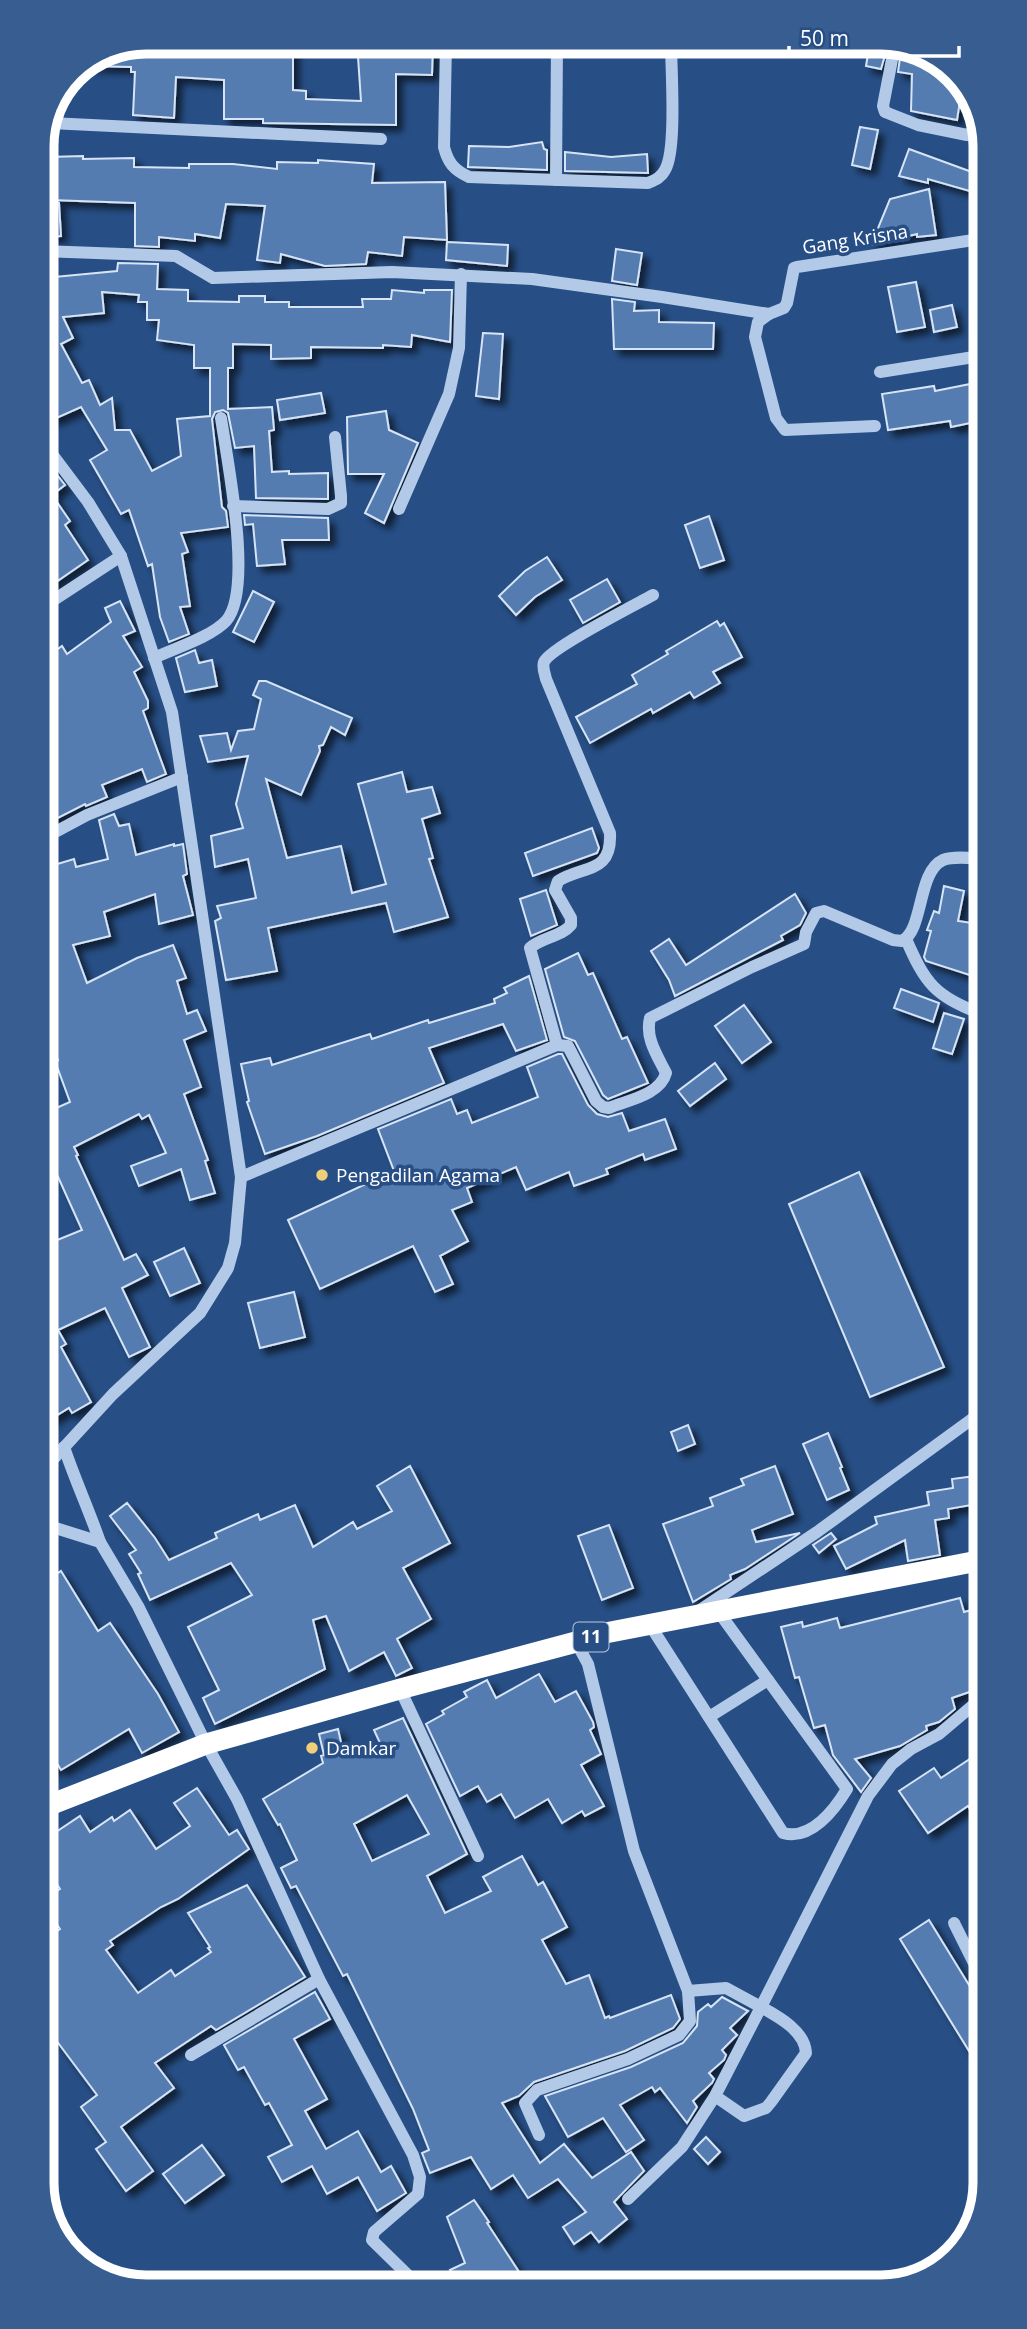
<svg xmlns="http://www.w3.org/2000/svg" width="1027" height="2329" font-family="'Open Sans',sans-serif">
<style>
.building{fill:#547bb0;stroke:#d6e4f6;stroke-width:2;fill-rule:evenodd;filter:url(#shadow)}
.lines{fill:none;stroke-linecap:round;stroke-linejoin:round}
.minor{stroke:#b2cae8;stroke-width:12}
.highway{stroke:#fff;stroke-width:21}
.poi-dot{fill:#f0cf78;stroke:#274f86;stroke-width:2.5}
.labels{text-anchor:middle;stroke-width:7;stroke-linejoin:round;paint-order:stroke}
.shield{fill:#274f86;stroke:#becadb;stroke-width:2}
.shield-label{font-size:18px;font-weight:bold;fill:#fff}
.street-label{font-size:19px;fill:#fff;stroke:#274f86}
.poi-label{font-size:19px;fill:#fff;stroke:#274f86;text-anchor:start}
.rim{fill:none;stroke:#fff;stroke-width:9}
</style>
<defs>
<filter id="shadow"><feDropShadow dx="6" dy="6" stdDeviation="3.5" flood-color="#0009"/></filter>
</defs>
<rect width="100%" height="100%" fill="#274f86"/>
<!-- building -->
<g class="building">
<polygon points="146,42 293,42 293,90 306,91 306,99 361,101 357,42 433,43 432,75 396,74 396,125 263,123 263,119 224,119 224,80 176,77 174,118 133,115 135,72 131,72 131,67 88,66"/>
<polygon points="870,42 888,42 945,64 962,88 957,120 911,111 912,74 898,72 901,51 894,45 887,48 881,69 866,66"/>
<polygon points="860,127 878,130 870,169 852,165"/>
<polygon points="542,142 544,149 547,150 547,170 468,167 469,146 509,147"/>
<polygon points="909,149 980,175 980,194 928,179 928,183 899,176"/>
<polygon points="565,152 611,157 647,154 648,173 565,171"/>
<polygon points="83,156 83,159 134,158 134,167 189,168 189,164 233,164 277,169 277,162 318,163 318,160 374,164 372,183 445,182 447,240 404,237 402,256 368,252 366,264 325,266 281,254 280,263 257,260 265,206 226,204 220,238 195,234 195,241 159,237 159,247 135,246 135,203 50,200 48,157"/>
<polygon points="929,189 936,235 917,237 917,234 871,245 890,199"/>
<polygon points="59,203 61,236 42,237 42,204"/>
<polygon points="447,242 508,245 507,266 446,260"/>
<polygon points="616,249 642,253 637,285 612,281"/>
<path d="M118,263L158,264L157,289L188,290V301L239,302V296H265V302H289V307H363L362,299H391L392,290L424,293V290H452L450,342L412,335L411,347L383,345V348L311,347V358L271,359V345L233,344V368H228V409L272,407L274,430L269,431L272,472L289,471V474L328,473V499L256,498L254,446L235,448L228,413L223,410L215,412L212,419L222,507L226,511L228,527L181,533L188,552L182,554L190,606L180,607L189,634L169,642L160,617L152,564L148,566L129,510L121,514L90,460L107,450L81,407L52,420L43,400V275L44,278L117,271ZM102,292L139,295L138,302H147V320H159L157,340L194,345V368H210V416L177,419L181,456L152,471L130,430H115L112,398L100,405L89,380L82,383L61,344L73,338L63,317L104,313Z"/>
<polygon points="916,282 925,327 897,332 888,287"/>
<polygon points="612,299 635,302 634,311 659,310 659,322 714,323 713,349 614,349"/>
<polygon points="952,305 957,327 934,332 930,310"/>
<polygon points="483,333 503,334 499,399 476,396"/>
<polygon points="980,382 980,421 951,427 950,421 888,430 882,394 934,386 935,391"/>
<polygon points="321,393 325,413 280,420 277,400"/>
<polygon points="386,411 389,430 418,443 384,523 365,513 384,474 348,474 347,417"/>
<polygon points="43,457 65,485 52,495 70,521 65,525 88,560 43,591"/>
<polygon points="244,515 328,518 329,540 282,540 285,564 257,566 253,524 245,525"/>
<polygon points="709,516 724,560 700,568 685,525"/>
<polygon points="547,557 562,580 535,597 516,615 499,596 525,571"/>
<polygon points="607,579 620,602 583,623 570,600"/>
<polygon points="253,591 274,602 254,642 233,632"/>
<polygon points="120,601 135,631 123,636 142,667 134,672 148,701 148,708 143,711 166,774 147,782 142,769 102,785 107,797 86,806 85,804 50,822 44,810 44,659 62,646 67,654 111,622 105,608"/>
<polygon points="717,621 720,626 724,623 742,657 713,672 720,683 694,698 690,692 653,713 651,709 590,743 576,717 637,684 632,675 668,654 666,651"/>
<polygon points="195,650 199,663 212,660 217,686 185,692 176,658"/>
<polygon points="259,681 266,681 352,718 345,735 331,727 323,745 319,746 320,751 301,795 266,779 287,858 341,846 352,893 386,884 358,784 402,772 407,792 432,787 440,813 422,819 433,858 429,859 448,917 394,932 386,903 268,928 277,971 226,980 215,921 221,918 217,906 256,898 248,859 215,867 211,836 243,828 236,804 248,756 208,762 200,736 227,733 231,750 238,731 254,729 261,699 253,695"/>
<polygon points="114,814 119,826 129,824 136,855 174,844 174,846 183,844 187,874 183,876 193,915 159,924 155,894 104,912 110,936 73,945 87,983 137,958 173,945 186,978 177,981 187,1014 197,1010 206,1031 184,1040 201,1087 184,1094 208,1160 205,1161 215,1193 190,1200 181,1169 139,1186 131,1166 166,1153 149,1115 142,1119 139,1114 74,1147 78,1155 76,1156 124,1260 136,1254 148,1275 122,1288 150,1347 129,1357 105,1308 58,1330 66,1344 61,1347 91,1402 72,1413 69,1408 46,1422 45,1245 82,1230 45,1148 45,1113 70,1102 55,1061 58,1060 45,1022 44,868 74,859 76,867 108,859 99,820"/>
<polygon points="592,828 599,848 597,853 533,876 525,853"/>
<polygon points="944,886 964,891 958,921 979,924 975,953 982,955 982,979 926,961 924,957 931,931 927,930 934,911 939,913"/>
<polygon points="546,890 557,925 531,936 520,899"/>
<polygon points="795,894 806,913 800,925 781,936 783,940 675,996 669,980 651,951 669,939 686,965"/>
<polygon points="578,953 588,975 593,973 622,1039 627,1037 648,1083 608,1099 603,1095 575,1041 564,1037 545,969"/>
<polygon points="529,976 547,1040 516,1051 503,1024 429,1048 444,1083 317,1136 265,1154 247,1102 249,1101 241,1064 270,1058 272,1065 370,1034 372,1039 428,1020 429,1023 495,1003 494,999 507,993 504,988"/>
<polygon points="901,989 939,1003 933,1022 894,1008"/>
<polygon points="744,1005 771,1042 742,1063 715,1026"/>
<polygon points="944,1013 964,1019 952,1054 933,1048"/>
<polygon points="558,1054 562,1054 588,1105 597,1114 608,1117 622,1113 629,1131 665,1119 676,1149 645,1160 643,1154 606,1169 608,1174 574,1186 569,1172 526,1190 516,1167 467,1188 472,1202 452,1210 468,1241 440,1256 453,1284 435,1292 413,1246 320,1289 288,1220 394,1171 378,1129 451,1099 457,1114 467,1110 472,1123 538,1097 527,1067"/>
<polygon points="715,1063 726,1079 690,1106 678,1091"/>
<polygon points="859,1172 944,1367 870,1397 789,1204"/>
<polygon points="184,1248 200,1283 170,1296 154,1262"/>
<polygon points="294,1292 305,1337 260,1348 248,1303"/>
<polygon points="688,1425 695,1444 678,1451 671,1432"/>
<polygon points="828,1433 842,1467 840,1468 849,1490 827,1500 803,1444"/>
<polygon points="410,1466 450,1543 403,1568 431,1619 397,1639 412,1668 396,1676 384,1652 349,1671 326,1616 313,1620 325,1669 215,1724 203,1698 219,1690 188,1627 252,1595 231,1563 150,1600 138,1574 141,1573 129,1554 136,1550 110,1516 127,1503 155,1538 169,1560 217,1538 215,1533 258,1514 260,1520 295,1505 313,1547 353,1522 357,1529 392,1511 377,1486"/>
<polygon points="775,1466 793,1514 752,1530 756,1542 800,1533 745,1569 730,1575 731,1579 693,1602 663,1524 713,1506 710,1498 744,1485 741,1479"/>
<polygon points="983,1475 983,1503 948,1509 949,1518 935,1520 940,1555 908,1561 905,1540 846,1569 834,1546 877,1524 875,1517 929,1505 927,1492 953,1488 952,1479"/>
<polygon points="609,1525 633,1588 602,1600 578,1536"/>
<polygon points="831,1533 836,1539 819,1553 813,1545"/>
<polygon points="61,1571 98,1631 110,1623 158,1694 179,1732 142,1753 129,1729 61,1770 58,1765 46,1773 46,1581"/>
<polygon points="960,1598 964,1612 983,1607 984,1687 952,1698 955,1709 939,1722 926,1726 927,1730 900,1746 855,1759 871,1778 861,1792 833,1755 825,1725 814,1728 799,1677 795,1678 781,1627 802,1622 803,1627 837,1618 840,1628"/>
<polygon points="539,1674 555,1702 576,1691 593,1722 594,1727 590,1730 601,1754 581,1765 604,1806 585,1816 582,1811 562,1823 548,1799 515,1818 501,1794 487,1802 478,1786 460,1796 426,1724 444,1714 442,1711 467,1697 464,1692 487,1680 496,1698"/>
<path d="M403,1718L467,1854L427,1876L445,1913L491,1891L483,1877L522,1856L538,1885L543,1882L567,1927L542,1940L566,1984L589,1975L605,2018L609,2016L610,2018L671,1995L680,2019L673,2028L625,2051L534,2082L519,2096L502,2103L540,2163L564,2144L592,2178L631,2152L644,2171L614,2202L627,2219L599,2242L591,2232L574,2244L563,2227L586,2212L558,2179L528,2198L513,2175L491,2189L471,2157L430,2173L422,2153L429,2150L413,2109L347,1974L343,1976L296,1886L291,1888L281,1868L297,1860L280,1824L278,1825L263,1799L323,1763L321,1756L324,1755L319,1734L338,1729L343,1751L380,1743L374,1730ZM407,1795L429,1834L372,1861L354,1824Z"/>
<polygon points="976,1755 984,1767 984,1830 968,1806 928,1833 899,1791 934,1768 941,1778"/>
<polygon points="197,1788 229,1835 237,1830 249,1849 178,1899 161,1907 110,1941 113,1945 106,1950 138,1993 171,1970 175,1976 211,1952 208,1948 210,1947 188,1913 247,1885 305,1977 216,2030 211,2026 155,2063 174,2088 121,2127 153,2171 126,2191 96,2149 106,2142 81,2107 97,2095 47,2028 47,1938 60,1929 47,1910 47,1897 60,1889 47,1869 47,1838 80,1816 90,1832 112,1817 114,1821 130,1810 156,1849 190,1826 174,1803"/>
<polygon points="929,1920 985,2011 985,2077 900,1939"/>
<polygon points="315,1992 330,2019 294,2039 327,2099 305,2111 326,2149 358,2131 381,2172 391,2166 406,2193 377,2211 358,2177 327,2194 312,2166 282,2182 268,2157 292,2145 269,2103 265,2105 244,2067 238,2070 224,2045"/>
<polygon points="722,1997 748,2011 730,2028 737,2035 722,2050 726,2055 724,2060 709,2073 714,2079 712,2083 693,2101 697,2107 687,2123 660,2088 655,2092 652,2087 620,2105 644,2140 626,2152 603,2118 568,2137 545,2096 631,2067 683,2043 697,2026 698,2012 708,2004 711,2007"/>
<polygon points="706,2137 720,2152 708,2164 694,2149"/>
<polygon points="202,2145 224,2175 185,2203 163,2174"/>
<polygon points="474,2200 489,2222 487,2223 527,2284 459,2285 450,2270 465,2263 447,2217"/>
</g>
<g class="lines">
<!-- minor -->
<g class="minor">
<path d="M446,42L444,147C448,163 454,170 469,177L648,183C655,180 661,178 665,170C677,150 671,69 671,42"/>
<polyline points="893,54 883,106 885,112 918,125 967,135 977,129 976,108"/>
<polyline points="50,123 381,139"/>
<polyline points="556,180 557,42"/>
<polyline points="42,251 176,256 213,278 392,272 532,279 662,297 769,314 758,322 755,337 776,418 785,430 875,426"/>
<polyline points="769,314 784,308 787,303 794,268 797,267 980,239"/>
<polyline points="880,372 980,356"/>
<polyline points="43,442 88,502 121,556 172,712 241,1177 235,1243 228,1268 200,1313 113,1394 46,1467"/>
<polyline points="233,506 328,509 341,503 341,496 335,437"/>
<polyline points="399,509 449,394 459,348 461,274"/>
<polyline points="43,607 121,556"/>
<path d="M154,658C175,648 211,637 226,621C254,590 227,460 221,418"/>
<polyline points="44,838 87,815 182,777"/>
<path d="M906,939C925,983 935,997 982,1014"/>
<path d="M557,1045L530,948C542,937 561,937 571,925V918L555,890L558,881C584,865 612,874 610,833L546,679C545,674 542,667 544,662C550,648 635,605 653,595"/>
<path d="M241,1177L557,1045L568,1046L596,1101L603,1107L609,1108C628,1100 660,1095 666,1073C657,1055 645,1038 650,1018L752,967L804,944L806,932L816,913L824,911L893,940L902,941C924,930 917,872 943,860C954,856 970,858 981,859"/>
<polyline points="45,1194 45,1201"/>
<path d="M64,1447C75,1480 89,1510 100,1542"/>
<polyline points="46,1525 100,1542 138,1606 206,1744 237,1799 319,1979 413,2155 420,2177 418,2194 374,2232 372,2240 418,2285"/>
<polyline points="700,1610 817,1532 983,1411"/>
<path d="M650,1625L783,1833C811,1841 835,1809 847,1789L718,1611"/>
<polyline points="400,1689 478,1856"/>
<polyline points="709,1717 768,1680"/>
<polyline points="954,1923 984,1983"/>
<polyline points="688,1991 726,1988 761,2007 868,1796 892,1764 911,1749 939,1734 984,1696"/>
<polyline points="191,2055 319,1979"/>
<polyline points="539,2135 525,2103 537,2090 628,2059 679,2035 690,2021 688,1991 634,1851 588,1664 576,1642"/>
<path d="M628,2199L682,2147L715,2096L761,2007C779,2017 805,2031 806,2053L771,2102L766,2108L744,2116L715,2096"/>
</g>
<!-- highway -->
<polyline class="highway" points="47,1806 206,1744 400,1689 576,1642 595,1635 983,1560"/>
</g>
<!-- markers -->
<g class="poi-dot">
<circle cx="322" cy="1175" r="7"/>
<circle cx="312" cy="1748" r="7"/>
</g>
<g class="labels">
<!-- shield labels -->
<rect class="shield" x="573.5" y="1622.5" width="35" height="29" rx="5"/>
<g class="shield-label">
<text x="591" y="1643">11</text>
</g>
<!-- street labels -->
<g class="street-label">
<text transform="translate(855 239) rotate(-9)" y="7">Gang Krisna</text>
</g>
<!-- poi labels -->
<g class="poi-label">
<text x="336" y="1182">Pengadilan Agama</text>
<text x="326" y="1755">Damkar</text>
</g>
</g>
<!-- crop -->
<path d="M0 0H1027V2329H0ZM146 54H881A92 92 0 0 1 973 146V2183A92 92 0 0 1 881 2275H146A92 92 0 0 1 54 2183V146A92 92 0 0 1 146 54Z" fill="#385d90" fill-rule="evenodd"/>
<path class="rim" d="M146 54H881A92 92 0 0 1 973 146V2183A92 92 0 0 1 881 2275H146A92 92 0 0 1 54 2183V146A92 92 0 0 1 146 54Z"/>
<!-- scale -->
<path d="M789 46v10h170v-10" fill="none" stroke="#ffffff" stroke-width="3.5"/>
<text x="800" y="46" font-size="21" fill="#ffffff" stroke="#274f86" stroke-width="5" paint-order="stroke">50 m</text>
</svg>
